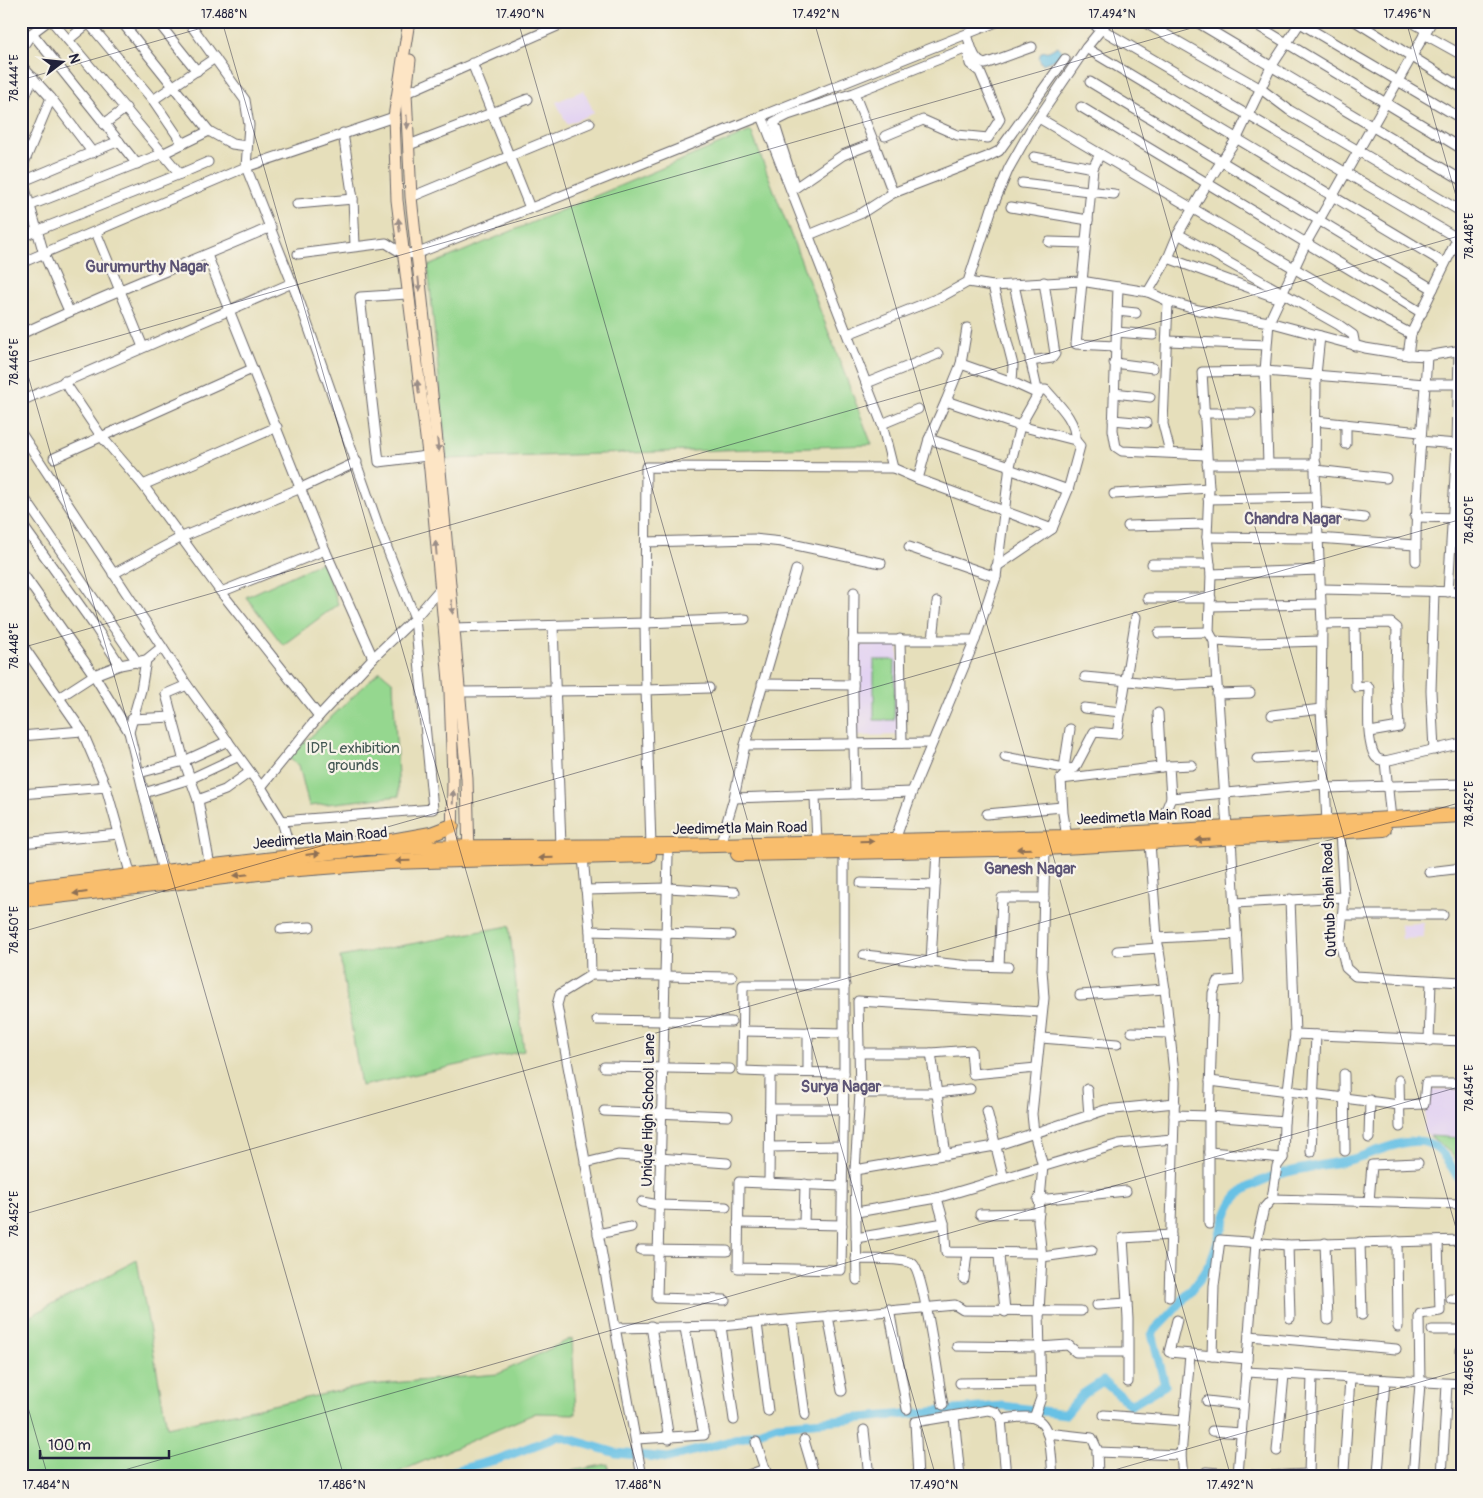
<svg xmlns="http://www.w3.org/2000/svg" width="1483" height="1498" font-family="Pangolin,sans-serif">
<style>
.built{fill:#e3d3f2}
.green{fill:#95d78f;stroke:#5c7c65}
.water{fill:#67c1e5;stroke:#447290}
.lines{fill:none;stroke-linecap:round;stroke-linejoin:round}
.canal{stroke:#67c1e5;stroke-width:9}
.street-casing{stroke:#676468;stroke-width:11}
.secondary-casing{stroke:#676468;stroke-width:13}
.primary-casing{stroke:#676468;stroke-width:16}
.street{stroke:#fff;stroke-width:9}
.secondary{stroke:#fde5c5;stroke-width:11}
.primary{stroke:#f9be6d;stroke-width:14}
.oneway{fill:#9a8d87}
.oneway2{fill:#8e7054}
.ticks{fill:none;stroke:#22223b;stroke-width:1;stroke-opacity:0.45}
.labels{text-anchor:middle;stroke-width:4.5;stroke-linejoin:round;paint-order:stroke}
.park-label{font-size:15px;fill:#445854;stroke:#f7f3e8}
.street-label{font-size:15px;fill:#22223b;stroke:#f7f3e8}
.neighbourhood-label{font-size:16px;font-weight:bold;fill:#5c5475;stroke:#f7f3e8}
.neatline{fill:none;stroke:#22223b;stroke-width:2}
.ticks-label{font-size:12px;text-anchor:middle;fill:#22223b}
</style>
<rect width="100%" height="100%" fill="#f7f3e8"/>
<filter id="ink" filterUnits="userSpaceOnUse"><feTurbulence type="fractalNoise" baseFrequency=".02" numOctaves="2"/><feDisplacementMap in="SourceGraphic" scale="10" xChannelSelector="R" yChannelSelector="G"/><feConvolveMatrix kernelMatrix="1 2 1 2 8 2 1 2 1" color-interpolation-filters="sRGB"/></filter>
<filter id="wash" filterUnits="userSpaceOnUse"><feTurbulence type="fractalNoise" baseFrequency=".0096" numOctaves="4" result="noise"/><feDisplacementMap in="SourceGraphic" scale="20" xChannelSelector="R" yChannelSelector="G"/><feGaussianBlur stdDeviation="1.12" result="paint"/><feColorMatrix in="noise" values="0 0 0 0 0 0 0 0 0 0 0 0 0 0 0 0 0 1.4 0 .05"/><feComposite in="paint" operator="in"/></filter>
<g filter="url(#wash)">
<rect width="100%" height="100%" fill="#e6dfbb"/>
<!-- built -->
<g class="built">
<polygon points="584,90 594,113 567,124 556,102"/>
<polygon points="854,645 898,645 899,735 855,736"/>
<polygon points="1423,923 1424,938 1402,939 1401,924"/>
<polygon points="1427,1089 1462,1090 1462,1169 1451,1153 1424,1132"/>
</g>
<!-- green -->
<g class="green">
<polygon points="751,131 872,445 447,459 428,266"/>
<polygon points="322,562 338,604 283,645 246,597"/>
<polygon points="874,660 895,660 894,720 874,720"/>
<polygon points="380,671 393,682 399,796 309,806 299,765 288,758"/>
<polygon points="509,926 524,1051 361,1086 340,957"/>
<polygon points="1430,1136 1462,1138 1462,1169 1451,1153"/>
<polygon points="137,1260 167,1427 368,1385 498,1374 572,1338 576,1414 536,1413 387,1477 21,1477 21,1321"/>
<polygon points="608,1464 609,1477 540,1477"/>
</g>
<!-- water -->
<polygon class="water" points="1058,46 1062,51 1062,57 1042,64 1039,58 1041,52 1049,51"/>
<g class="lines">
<!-- canal -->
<path class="canal" d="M431,1477L499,1459L559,1436L616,1453L668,1458L745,1437L777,1425L1003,1406L1066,1414L1083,1394L1103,1381L1131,1405L1165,1385L1152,1333C1173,1311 1195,1289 1210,1263C1220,1245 1223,1207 1240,1193C1271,1170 1312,1168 1349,1160C1370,1155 1405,1137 1425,1142C1443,1147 1453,1170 1462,1184"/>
</g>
</g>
<g filter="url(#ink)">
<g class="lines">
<!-- street casing -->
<g class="street-casing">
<g id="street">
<polyline points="87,21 153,100 183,144"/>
<polyline points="157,21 197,71"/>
<polyline points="188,21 245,100 249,125 246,167 300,303 379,528 415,618 433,809 282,821"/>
<polyline points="1142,21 1261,89 1289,110 1462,212"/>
<polyline points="1195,21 1462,180"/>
<polyline points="1250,21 1462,149"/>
<polyline points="1355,21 1462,88"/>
<polyline points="1410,21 1426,30"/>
<polyline points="1460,21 1462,22"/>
<polyline points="1300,23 1462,119"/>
<polyline points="1096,26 1457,238"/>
<polyline points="32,33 137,164"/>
<polyline points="1424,34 1462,55"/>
<path d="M967,35C971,45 973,62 985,64L1032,47"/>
<polyline points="68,40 91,21"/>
<polyline points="1086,48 1444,263"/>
<polyline points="21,49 32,33 48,21"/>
<polyline points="472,63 530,208"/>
<polyline points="21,65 51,98 93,153"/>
<polyline points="1090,82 1433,289"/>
<polyline points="406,93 569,21"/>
<polyline points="854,93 874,143 843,155 795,188 774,122 788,115 854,93 967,48 970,64 980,72 1000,119 988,138 957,135 923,120 885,136"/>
<polyline points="51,98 24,163 23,182 44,254 69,311"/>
<polyline points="153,100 215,58"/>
<polyline points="21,106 33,77"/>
<polyline points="1081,107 1422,313"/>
<polyline points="762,116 882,424 893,468"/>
<polyline points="1039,118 1365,310 1411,334"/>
<polyline points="104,124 126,108"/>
<polyline points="209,131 232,144 247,146"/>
<polyline points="343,133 353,199 355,245"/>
<polyline points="874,143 893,193 987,157 999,151 1065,59"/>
<polyline points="409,145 528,99"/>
<polyline points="1100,154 1093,168 1076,344 1115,346"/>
<polyline points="1034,157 1093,168"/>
<polyline points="180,174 208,162"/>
<polyline points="21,182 119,141"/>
<polyline points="1022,183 1114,194"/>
<polyline points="411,197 590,123"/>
<polyline points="297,204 353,199"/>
<polyline points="1011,207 1088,220"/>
<polyline points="21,209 164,153 209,131 121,21"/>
<polyline points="96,232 143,347"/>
<polyline points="1178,234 1339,325 1353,335 1355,346"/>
<polyline points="809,235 862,213 893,193"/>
<polyline points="21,237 180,174 52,21"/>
<polyline points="1049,242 1085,243"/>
<polyline points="298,254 386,243 402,253 416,254 999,21"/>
<polyline points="207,255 325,550 373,658"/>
<polyline points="1168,258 1280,299"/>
<polyline points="21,263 246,167 394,117"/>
<polyline points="968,282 993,286 1081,281 1148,292 1168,301 1198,310 1269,322 1365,348 1408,355 1411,334 1462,229"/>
<polyline points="993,286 1013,365 1012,382"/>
<polyline points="1118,287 1113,430 1116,447 1122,451 1206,455"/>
<polyline points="1148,292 1168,258 1178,234 1208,182 1237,138 1271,67 1301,21"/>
<polyline points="407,294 360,297 379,462 427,456"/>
<polyline points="1168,301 1163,424 1170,452"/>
<polyline points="1117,311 1136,313"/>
<polyline points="1116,332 1153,335"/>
<path d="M21,334C103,295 188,263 271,227"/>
<polyline points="848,334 941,297 968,282 992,208 1009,168 1031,129 1086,48 1108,21"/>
<polyline points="1320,336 1316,375 1315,472 1322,624 1321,709 1327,822"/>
<polyline points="1168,341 1266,345"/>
<polyline points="1408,355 1427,356 1462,350"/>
<polyline points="1030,361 1052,358 1055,354 1044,282"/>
<polyline points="1114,363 1153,368"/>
<polyline points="961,364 967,328"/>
<polyline points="64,381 101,436 143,485 221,592 319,716"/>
<polyline points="867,383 938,354"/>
<path d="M1038,390H1046C1058,404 1077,421 1075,440"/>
<polyline points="1114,393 1150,397"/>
<polyline points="21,401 292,283"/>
<polyline points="946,401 961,364 1012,382 1038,394"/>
<polyline points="1203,413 1251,413"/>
<polyline points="1113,420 1146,423"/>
<polyline points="1315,421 1420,432"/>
<polyline points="882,424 918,409"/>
<polyline points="1346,424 1346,444"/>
<polyline points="21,433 187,685 261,787 282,821 292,856"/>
<polyline points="929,439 946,401 1020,426 1075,440 1080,446 1068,490 1052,529 996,567"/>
<polyline points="1419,441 1457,444"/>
<polyline points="54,458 252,369"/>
<polyline points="1207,464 1316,464"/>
<polyline points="1268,464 1265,371 1269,322 1306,243 1432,21"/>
<polyline points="1010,466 929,439 918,479 1052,529"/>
<polyline points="1009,469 1068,490"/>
<polyline points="1316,470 1386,478"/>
<polyline points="143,485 277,427"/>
<polyline points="21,493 138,663"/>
<polyline points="1114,494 1209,488"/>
<polyline points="1208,499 1316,497"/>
<polyline points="1316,512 1364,518"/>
<polyline points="1415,517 1462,518"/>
<polyline points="21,523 96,628 120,665"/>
<polyline points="1128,526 1207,524"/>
<polyline points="1207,537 1317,538 1415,545"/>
<polyline points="646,542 754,539 782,542 881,563"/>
<polyline points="909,547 996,577"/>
<path d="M1416,561C1415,492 1423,425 1427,356"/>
<polyline points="1152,564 1210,564"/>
<polyline points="796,570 745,745 734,798 912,792"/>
<polyline points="21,571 94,675 129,732"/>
<polyline points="113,574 182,537 301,488 357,462"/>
<polyline points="1211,574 1320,570"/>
<polyline points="1321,589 1462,592"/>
<polyline points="221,592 325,550"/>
<polyline points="854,592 853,692 855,794"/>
<polyline points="1448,592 1457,444 1459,351"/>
<polyline points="1148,598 1211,598"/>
<polyline points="1211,606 1320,604"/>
<polyline points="745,619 645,623 646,467 893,468 918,479"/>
<polyline points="1322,624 1391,623 1397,628 1396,675 1399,727 1370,732"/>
<path d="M1355,624L1356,687L1366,686L1369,688C1369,705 1366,743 1375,756C1377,760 1382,760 1385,761L1391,819"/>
<polyline points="553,626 561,846"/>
<polyline points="453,628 645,623 646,690 460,692"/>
<polyline points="1159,633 1209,632"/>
<polyline points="900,639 902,743"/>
<polyline points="853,640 975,640"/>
<polyline points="933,640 937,602"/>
<polyline points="1214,641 1251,643 1321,641"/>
<polyline points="21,643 82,731 106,787 131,876"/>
<polyline points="146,660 141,690 129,732 163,872"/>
<polyline points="1085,677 1172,685 1216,683"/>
<polyline points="762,684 853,685"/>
<polyline points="187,685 166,694 184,761 198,800 210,866"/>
<polyline points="1217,694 1250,693"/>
<polyline points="60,697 94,675 120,665 146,660 162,647"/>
<polyline points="1084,708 1121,712"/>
<polyline points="1158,713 1161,767"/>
<polyline points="1272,715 1321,709"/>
<polyline points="132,719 172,717"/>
<polyline points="21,736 82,731"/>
<polyline points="745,745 932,743"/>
<polyline points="1434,750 1431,691 1434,591"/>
<polyline points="1005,757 1070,769"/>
<polyline points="1257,759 1322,755"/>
<polyline points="1385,761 1462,743"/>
<polyline points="1064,768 1070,729"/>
<polyline points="139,773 184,761 228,741"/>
<polyline points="1061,779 1169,766"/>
<polyline points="261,787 319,716 373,658 415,618 440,589"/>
<polyline points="1325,788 1462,784"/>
<polyline points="144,793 190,779 237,757"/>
<polyline points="21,794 106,787"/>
<polyline points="815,797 817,843"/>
<polyline points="1171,798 1325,784"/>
<polyline points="198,800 225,790 250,772"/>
<polyline points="987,814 1062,807"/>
<polyline points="1227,828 1214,641 1209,632 1211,574 1207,537 1209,488 1202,372 1265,371 1425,384 1462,384"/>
<polyline points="1164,831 1164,815 1171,798 1169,766 1192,765"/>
<polyline points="1340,832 1344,897 1340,942 1346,968 1355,976 1462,982"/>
<polyline points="1067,837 1063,813 1061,779 1070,769 1075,768 1094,732 1117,734 1136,617"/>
<polyline points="895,840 912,792 975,640 996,577 1010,466 1020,426 1038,394 1014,285"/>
<polyline points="21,843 119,834"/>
<polyline points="1150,843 1157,938 1165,989 1175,1082 1169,1297"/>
<polyline points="720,845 734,798"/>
<polyline points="651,846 646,690 709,688"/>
<polyline points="668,855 657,1298 725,1300"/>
<polyline points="583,857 590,931 591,975 560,994 557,1005 642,1477"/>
<polyline points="1429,872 1462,868"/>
<polyline points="861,883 935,885"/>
<polyline points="586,890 668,888 735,892"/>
<polyline points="1290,899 1295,1034"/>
<polyline points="1235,903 1344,897"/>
<polyline points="1342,915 1443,915"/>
<polyline points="281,929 310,927"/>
<polyline points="590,931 730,935"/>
<polyline points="1157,938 1236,934"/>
<polyline points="1117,951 1159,948"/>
<polyline points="864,955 970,966 1008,967"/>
<polyline points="931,962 937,850"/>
<polyline points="999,966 1002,898 1044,898"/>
<polyline points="591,975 732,977"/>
<polyline points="1080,995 1165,989"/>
<polyline points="597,1020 731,1022"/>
<polyline points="743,1031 844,1033"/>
<polyline points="1132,1032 1168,1033"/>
<polyline points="1041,1038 1117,1044"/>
<polyline points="1429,1041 1431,981"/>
<polyline points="859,1053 931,1053 971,1050 973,1074 1036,1068"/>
<polyline points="931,1053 946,1155"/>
<polyline points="604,1067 730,1069"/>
<polyline points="770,1072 844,1073"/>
<polyline points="808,1072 808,1032"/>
<polyline points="1344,1074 1345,1151"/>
<polyline points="1399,1080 1400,1127"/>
<polyline points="1210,1081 1399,1105 1424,1104 1426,1083 1462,1083"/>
<polyline points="1087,1089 1089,1116"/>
<polyline points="860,1093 937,1093 970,1089"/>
<polyline points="770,1109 844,1109"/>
<polyline points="604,1111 728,1116"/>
<polyline points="987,1111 1004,1179"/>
<polyline points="1174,1115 1210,1116 1284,1122"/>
<polyline points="1369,1138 1370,1100"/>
<polyline points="770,1147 842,1146"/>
<polyline points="1209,1152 1283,1158"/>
<polyline points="1311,1152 1316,1035"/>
<polyline points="585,1163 618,1155 727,1163"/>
<polyline points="855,1170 995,1146 1105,1110 1175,1103"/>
<polyline points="769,1183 770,1072 742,1071 743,985 845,985"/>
<polyline points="842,1186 739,1182 738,1268 841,1270 844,1073 844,852"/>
<polyline points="1272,1199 1462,1204"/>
<polyline points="1038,1200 1126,1191"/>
<polyline points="1369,1201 1372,1165 1418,1163"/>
<polyline points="642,1202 659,1205 726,1207"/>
<polyline points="857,1212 937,1198 1119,1144 1172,1139"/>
<polyline points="980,1214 1039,1213"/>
<polyline points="738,1223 842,1225"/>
<polyline points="944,1223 946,1252 1041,1253"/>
<polyline points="804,1224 805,1184"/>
<polyline points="1209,1224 1209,1123 1213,993 1217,982 1239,980 1231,838"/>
<polyline points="598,1234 631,1227"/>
<polyline points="856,1238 944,1223 937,1198"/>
<polyline points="1397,1241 1398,1327"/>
<polyline points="1360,1242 1362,1315"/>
<polyline points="1325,1243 1328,1320"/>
<polyline points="1288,1245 1290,1318"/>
<polyline points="641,1250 727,1251"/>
<path d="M999,1254C1000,1274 1004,1292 1005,1312"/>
<polyline points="1042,1257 1092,1250"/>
<path d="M856,1259C869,1260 904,1257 913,1264C924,1273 939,1384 943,1405"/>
<polyline points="964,1279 967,1253"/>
<polyline points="857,1280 855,1170 860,1093 858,1001 1042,1012"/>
<polyline points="1451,1299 1462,1300"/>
<polyline points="1097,1305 1127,1303"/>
<polyline points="889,1309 907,1409"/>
<polyline points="828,1316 842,1391"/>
<polyline points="792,1320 805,1415"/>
<polyline points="1177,1320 1169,1352 1247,1359"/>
<polyline points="757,1323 768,1411"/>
<polyline points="651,1326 669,1439"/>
<polyline points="721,1326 734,1420"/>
<polyline points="616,1328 721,1326 955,1305 963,1310 1081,1311"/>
<polyline points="1432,1330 1462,1330"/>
<polyline points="1249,1336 1396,1349"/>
<polyline points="957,1346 1040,1347 1068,1345 1076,1352 1127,1352"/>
<polyline points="1461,1350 1462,1384"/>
<polyline points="1212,1356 1214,1286 1220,1240 1288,1245 1462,1240"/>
<polyline points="1246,1372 1462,1384"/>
<polyline points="1128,1382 1128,1319 1123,1238 1171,1235"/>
<polyline points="960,1383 1040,1382"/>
<polyline points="1207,1401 1243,1405"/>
<polyline points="1104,1415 1184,1421"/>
<polyline points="954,1416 960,1477"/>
<polyline points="1034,1418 1041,1398 1039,1312 1042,1257 1038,1221 1043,1166 1034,1133 1032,1114 1044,998 1042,969 1045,848"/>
<path d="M1001,1419C1010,1419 1025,1415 1034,1418C1053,1424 1051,1461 1053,1477"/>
<polyline points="864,1430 869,1477"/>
<polyline points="1212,1431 1242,1433"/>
<polyline points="1047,1433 1092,1438 1097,1449 1098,1477"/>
<polyline points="636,1439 704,1435 685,1328"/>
<polyline points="804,1440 815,1477"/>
<polyline points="756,1442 765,1469"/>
<polyline points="1277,1451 1284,1375"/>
<polyline points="1097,1452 1181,1455"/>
<polyline points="1206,1472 1263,1476 1309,1474 1312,1376"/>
<polyline points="1378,1474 1385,1380"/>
<polyline points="1238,1475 1256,1243 1264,1208 1272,1199 1277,1166 1283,1158 1284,1122 1295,1034 1462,1041"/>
<polyline points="743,1477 765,1469 767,1477"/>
<polyline points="918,1477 915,1422 988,1410 996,1412 1001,1419 1006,1477"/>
<polyline points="1143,1477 1143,1476"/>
<polyline points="1183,1477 1181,1455 1190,1355"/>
<polyline points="1341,1477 1344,1471 1350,1378"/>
<polyline points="1413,1477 1420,1383 1419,1317 1420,1314 1440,1311 1438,1241"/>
<polyline points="1442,1477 1447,1384"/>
</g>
</g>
<!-- secondary casing -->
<g class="secondary-casing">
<g id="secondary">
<polyline points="409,21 394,117 397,200 430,470 450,692 453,778 452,855"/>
<polyline points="410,60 406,93 411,197 440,470 467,779 469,856"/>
</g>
</g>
<!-- primary casing -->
<g class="primary-casing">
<g id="primary">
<polyline points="386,842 431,834 452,826"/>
<polyline points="738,854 1045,848 1384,829"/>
<polyline points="21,889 366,848 671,846 1067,837 1462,815"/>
<polyline points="21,900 286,870 390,862 649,855"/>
</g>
</g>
<!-- street -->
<use href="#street" class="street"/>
<!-- secondary -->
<use href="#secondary" class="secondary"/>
<!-- primary -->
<use href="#primary" class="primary"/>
</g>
<!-- one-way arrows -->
<defs><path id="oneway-solid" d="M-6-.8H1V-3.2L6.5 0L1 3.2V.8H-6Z" transform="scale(1.25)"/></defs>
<g class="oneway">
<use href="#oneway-solid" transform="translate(407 122) rotate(86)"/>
<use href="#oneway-solid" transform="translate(399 225) rotate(-96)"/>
<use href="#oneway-solid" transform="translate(419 284) rotate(84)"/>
<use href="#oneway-solid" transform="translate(418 387) rotate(-97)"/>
<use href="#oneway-solid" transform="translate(438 445) rotate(83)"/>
<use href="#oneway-solid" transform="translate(436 548) rotate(-95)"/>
<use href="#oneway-solid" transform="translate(452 607) rotate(85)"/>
<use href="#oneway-solid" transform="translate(453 797) rotate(-88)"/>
</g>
<g class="oneway2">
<use href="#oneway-solid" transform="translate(1203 840) rotate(176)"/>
<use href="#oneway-solid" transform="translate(867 841) rotate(-2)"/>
<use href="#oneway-solid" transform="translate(1024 849) rotate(179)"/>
<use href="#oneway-solid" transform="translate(313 854) rotate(-7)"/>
<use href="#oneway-solid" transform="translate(546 858) rotate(179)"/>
<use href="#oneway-solid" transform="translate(403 861) rotate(178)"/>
<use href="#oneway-solid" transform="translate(241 875) rotate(174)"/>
<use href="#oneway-solid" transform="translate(80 893) rotate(173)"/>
</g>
</g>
<!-- ticks -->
<path class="ticks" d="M222,21L640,1477M518,21L936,1477M814,21L1231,1477M1110,21L1462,1249M1406,21L1462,217M21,80L226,21M21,351L344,1477M21,364L1216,21M21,648L1462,235M21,932L1462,519M21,1215L1462,802M21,1383L48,1477M100,1477L1462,1086M1090,1477L1462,1370"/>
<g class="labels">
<!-- park labels -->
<g class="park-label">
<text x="353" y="753">IDPL exhibition<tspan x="353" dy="17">grounds</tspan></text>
</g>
<!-- street labels -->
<g class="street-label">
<text transform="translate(1144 816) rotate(-3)" y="5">Jeedimetla Main Road</text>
<text transform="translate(740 828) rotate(-1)" y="5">Jeedimetla Main Road</text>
<text transform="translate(320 838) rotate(-5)" y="5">Jeedimetla Main Road</text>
<text transform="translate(1329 900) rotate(-92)" y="5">Quthub Shahi Road</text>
<text transform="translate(648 1110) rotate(-89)" y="5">Unique High School Lane</text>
</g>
<!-- neighbourhood labels -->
<g class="neighbourhood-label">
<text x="147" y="272">Gurumurthy Nagar</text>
<text x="1293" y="524">Chandra Nagar</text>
<text x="1030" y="874">Ganesh Nagar</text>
<text x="841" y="1092">Surya Nagar</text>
</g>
</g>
<!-- margin -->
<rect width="1483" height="1498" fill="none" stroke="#f7f3e8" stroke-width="55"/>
<!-- north arrow -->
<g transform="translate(62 62) rotate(74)" stroke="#f7f3e8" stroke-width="4" paint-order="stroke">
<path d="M0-4L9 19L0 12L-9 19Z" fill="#22223b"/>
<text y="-8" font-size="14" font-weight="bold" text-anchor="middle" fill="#22223b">N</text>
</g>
<!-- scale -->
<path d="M40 1450v8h129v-8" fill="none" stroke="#22223b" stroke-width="2.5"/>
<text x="48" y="1450" font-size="15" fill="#22223b" stroke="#f7f3e8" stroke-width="4" paint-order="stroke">100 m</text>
<rect x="28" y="28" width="1428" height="1442" class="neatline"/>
<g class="ticks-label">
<text x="224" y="18">17.488°N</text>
<text x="520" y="18">17.490°N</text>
<text x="816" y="18">17.492°N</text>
<text x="1112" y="18">17.494°N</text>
<text x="1407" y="18">17.496°N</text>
<text transform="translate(14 78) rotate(-90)" y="4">78.444°E</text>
<text transform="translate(1469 236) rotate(-90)" y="4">78.448°E</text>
<text transform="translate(14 362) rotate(-90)" y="4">78.446°E</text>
<text transform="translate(1469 520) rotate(-90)" y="4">78.450°E</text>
<text transform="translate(14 646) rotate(-90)" y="4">78.448°E</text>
<text transform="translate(1469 804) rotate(-90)" y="4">78.452°E</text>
<text transform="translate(14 930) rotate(-90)" y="4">78.450°E</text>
<text transform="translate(1469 1088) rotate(-90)" y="4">78.454°E</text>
<text transform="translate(14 1214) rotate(-90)" y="4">78.452°E</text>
<text transform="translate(1469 1372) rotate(-90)" y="4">78.456°E</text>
<text x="46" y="1489">17.484°N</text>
<text x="342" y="1489">17.486°N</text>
<text x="638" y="1489">17.488°N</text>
<text x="934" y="1489">17.490°N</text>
<text x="1230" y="1489">17.492°N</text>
</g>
</svg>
